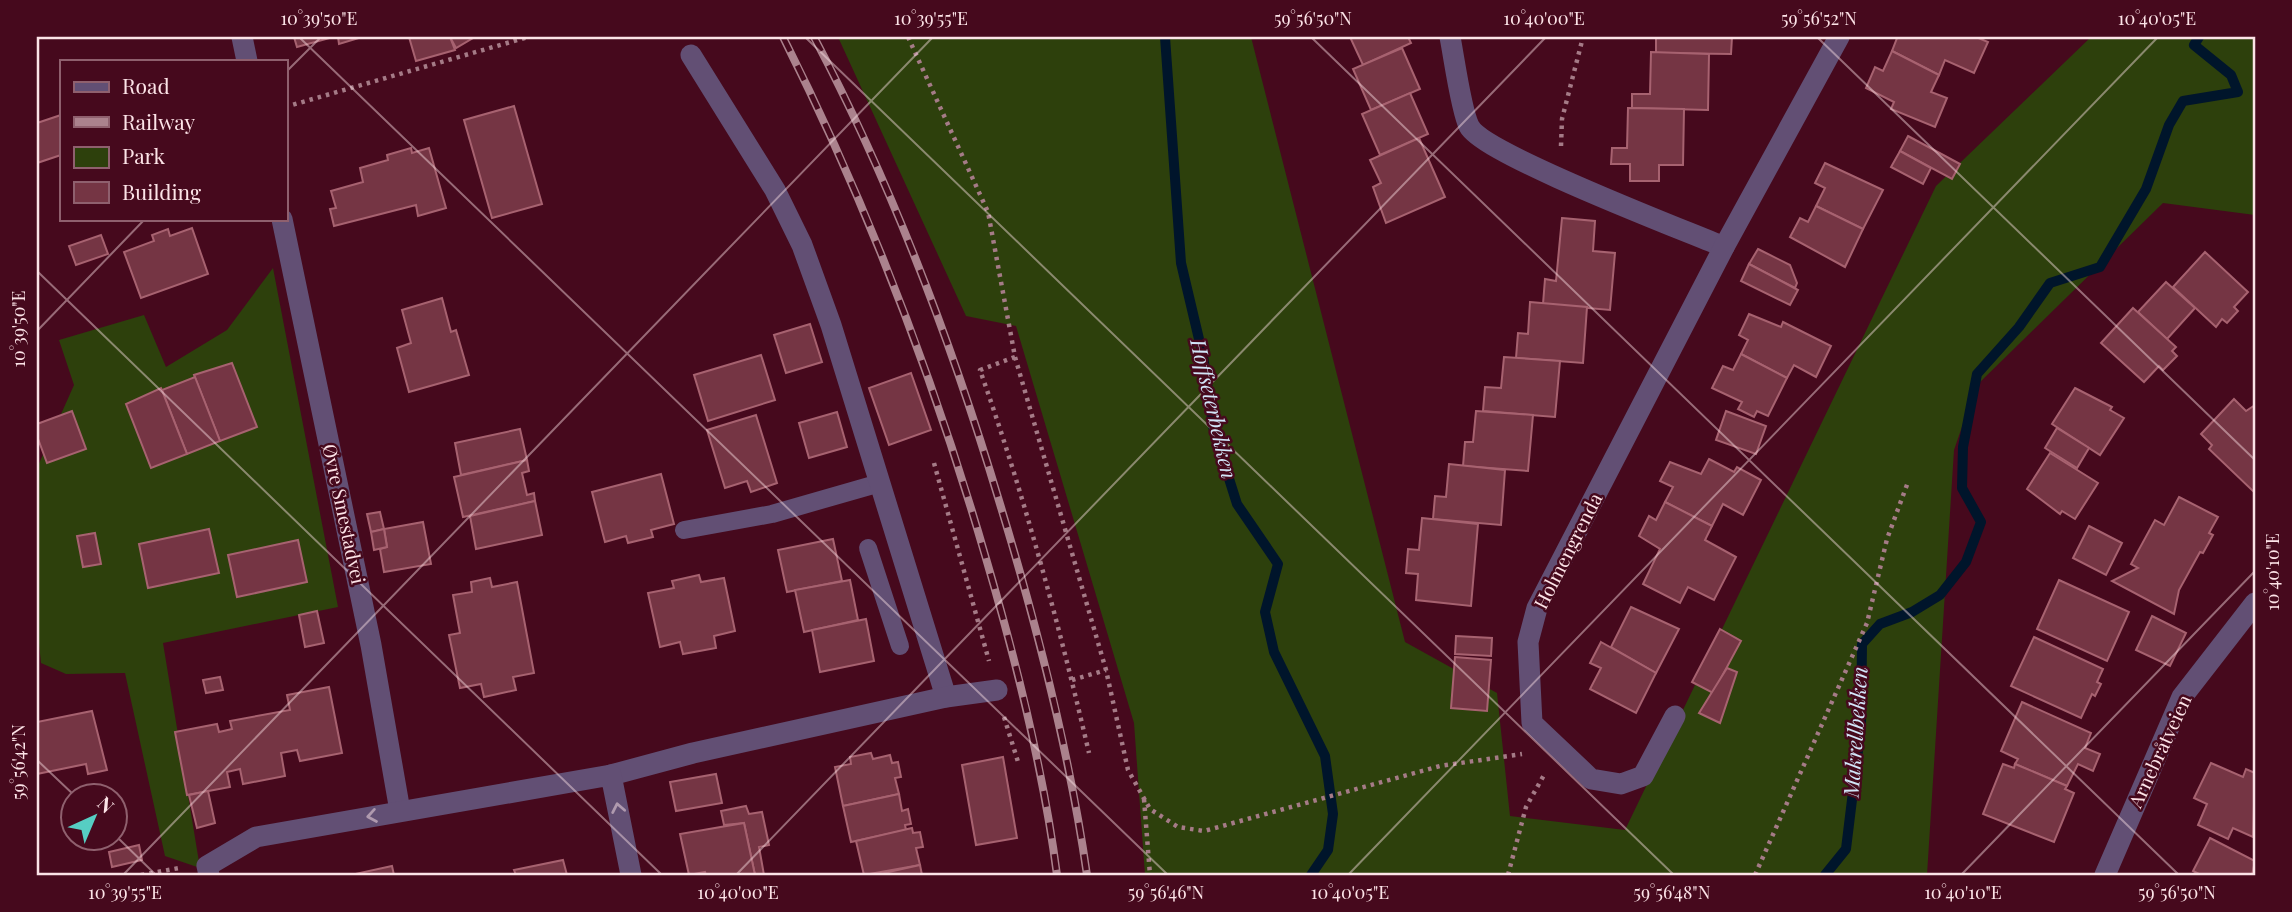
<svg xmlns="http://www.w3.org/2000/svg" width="2292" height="912" font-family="'Playfair Display',serif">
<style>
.green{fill:#2d400c}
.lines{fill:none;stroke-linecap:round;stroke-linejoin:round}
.stream{stroke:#00152b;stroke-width:10}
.building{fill:#753544;stroke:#a76270;stroke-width:2}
.path{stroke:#a57b87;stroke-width:4.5;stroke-dasharray:3.5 5;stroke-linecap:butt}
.service{stroke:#624f74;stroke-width:18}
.minor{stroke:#624f74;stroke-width:21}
.rail-casing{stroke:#ab828d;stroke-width:8}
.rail{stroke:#46091d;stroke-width:5;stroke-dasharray:16;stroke-linecap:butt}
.oneway{stroke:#af99ae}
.ticks{fill:none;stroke:#fce3e7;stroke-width:2;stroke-opacity:0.45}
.labels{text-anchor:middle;stroke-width:5;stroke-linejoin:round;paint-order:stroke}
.street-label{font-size:19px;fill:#fce3e7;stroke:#46091d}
.water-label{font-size:21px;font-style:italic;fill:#d2e6f9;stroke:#46091d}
.neatline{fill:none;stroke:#fce3e7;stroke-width:2.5}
.ticks-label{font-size:18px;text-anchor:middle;fill:#fce3e7}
</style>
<rect width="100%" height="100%" fill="#46091d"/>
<!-- green -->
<g class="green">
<polygon points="838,37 1251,37 1405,642 1497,693 1510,816 1625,830 1936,186 2091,37 2255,37 2255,215 2163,203 1976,386 1954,450 1927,875 1145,875 1134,723 1016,326 966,316"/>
<polygon points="273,268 338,607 163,643 200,868 165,856 125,673 66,674 41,663 37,624 37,468 74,385 59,340 144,315 166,367 227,330"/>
</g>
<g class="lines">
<!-- stream -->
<g class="stream">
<polyline points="1165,37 1181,263 1203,356 1214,431 1237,504 1278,564 1265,612 1274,652 1325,756 1333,814 1328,850 1311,875"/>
<polyline points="1825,875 1846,849 1861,726 1862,644 1880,624 1912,612 1940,595 1966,562 1981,522 1962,488 1963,447 1977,374 2019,327 2050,283 2100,267 2146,189 2169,125 2183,101 2238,92 2231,75 2194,45 2199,37"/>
</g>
</g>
<!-- building -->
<g class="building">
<polygon points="294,37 333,37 297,47"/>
<polygon points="338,37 362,37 339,44"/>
<polygon points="409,37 450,37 455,50 416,61"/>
<polygon points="450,37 472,37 473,38 456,48"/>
<polygon points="1350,37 1408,37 1411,43 1363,65"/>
<polygon points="1674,37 1732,37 1731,54 1656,53 1656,38"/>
<polygon points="1894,37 1976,37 1988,42 1974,73 1945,60 1939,75 1892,51 1897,38"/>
<polygon points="1402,48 1420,89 1371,110 1353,69"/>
<polygon points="1892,51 1939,75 1931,92 1947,98 1935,127 1891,109 1894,102 1866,88 1875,67 1883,71"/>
<polygon points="1651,52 1709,54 1708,110 1632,108 1632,94 1650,94"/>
<polygon points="1410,93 1428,134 1380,155 1362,114"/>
<polygon points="514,106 542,204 492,218 464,120"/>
<polygon points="1628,108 1684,109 1683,165 1659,165 1659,181 1630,181 1630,164 1611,164 1612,148 1627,148"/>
<polygon points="61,115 61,155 37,163 37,123"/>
<polygon points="1908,136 1960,164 1952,179 1900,151"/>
<polygon points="1419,138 1445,197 1386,223 1373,187 1381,183 1370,160"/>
<polygon points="411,148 412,153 429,148 446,208 418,216 416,205 334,226 330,209 336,208 331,191 363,182 360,168 388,160 387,155"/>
<polygon points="1900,151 1931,168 1923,184 1891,167"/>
<polygon points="1825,163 1883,190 1863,229 1816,206 1825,188 1815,183"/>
<polygon points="1816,206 1863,229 1845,267 1790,237 1800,218 1808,222"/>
<polygon points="1562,218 1595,221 1593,251 1615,253 1610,310 1543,304 1545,279 1556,281"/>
<polygon points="192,228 208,274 141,298 124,252 154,241 152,235 168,229 170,236"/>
<polygon points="101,235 108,254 76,265 69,246"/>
<polygon points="1758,249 1790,265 1797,283 1795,288 1749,264"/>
<polygon points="2205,252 2248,292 2234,307 2238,311 2227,323 2222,319 2216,327 2173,287"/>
<polygon points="1749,264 1798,290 1790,305 1741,281"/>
<polygon points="2166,282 2195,308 2167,339 2138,312"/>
<polygon points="442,298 451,332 456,330 469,375 409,392 397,348 411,343 402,310"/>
<polygon points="1530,302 1587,307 1583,363 1516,358 1518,333 1528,334"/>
<polygon points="2133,308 2176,347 2172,351 2177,356 2163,370 2159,366 2144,382 2101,343"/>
<polygon points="1749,314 1781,327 1783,322 1831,346 1816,377 1794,365 1787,378 1741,354 1748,340 1739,335"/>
<polygon points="810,324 822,362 786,373 774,335"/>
<polygon points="1741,354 1787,378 1768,416 1757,411 1754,417 1738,409 1742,402 1712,388 1723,366 1733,370"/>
<polygon points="761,355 775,400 708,421 694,375"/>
<polygon points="1504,357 1560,361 1555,417 1483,411 1485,387 1501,388"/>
<polygon points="232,363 257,427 220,441 194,375"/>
<polygon points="911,373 931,430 889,445 869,388"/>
<polygon points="195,377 220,441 187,454 162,390"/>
<polygon points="161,388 187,454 151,468 126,404"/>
<polygon points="2075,388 2112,407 2110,410 2124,418 2100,455 2052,424"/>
<polygon points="2234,399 2246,411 2255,405 2255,493 2209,449 2212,445 2201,434"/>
<polygon points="72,411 86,449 47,463 37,436 37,424"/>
<polygon points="1476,411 1533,415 1528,471 1463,466 1465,442 1473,442"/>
<polygon points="1726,411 1766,426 1756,454 1716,440"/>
<polygon points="837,412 847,447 809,458 799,423"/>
<polygon points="756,415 777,483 751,492 747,481 725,488 707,430"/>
<polygon points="2057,428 2089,448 2077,468 2045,448"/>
<polygon points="520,429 527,460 461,475 455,443"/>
<polygon points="2050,453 2098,483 2075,519 2062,511 2060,514 2027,489"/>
<polygon points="1709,459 1734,472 1737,467 1761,480 1743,515 1723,504 1712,526 1665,502 1673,487 1660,481 1670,462 1701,474"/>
<polygon points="527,460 529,471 522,473 527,495 534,493 535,501 463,517 454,477"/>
<polygon points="1449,464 1505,470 1501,525 1433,519 1435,496 1446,497"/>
<polygon points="661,474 674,524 651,530 653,537 628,543 626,536 605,542 592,492"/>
<polygon points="2179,497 2218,517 2209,533 2213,535 2203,553 2200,552 2179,590 2174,614 2112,581 2138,568 2131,564 2155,520 2164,525"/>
<polygon points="535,501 542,535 476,549 470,516"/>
<polygon points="1665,502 1712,526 1705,540 1736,557 1714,600 1688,587 1680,603 1643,584 1660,549 1639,536 1649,516 1656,520"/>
<polygon points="380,512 384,529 371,532 367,514"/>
<polygon points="1422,518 1478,524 1471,606 1416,600 1418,574 1406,573 1408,549 1419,550"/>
<polygon points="423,522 431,564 384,572 380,549 387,547 384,529"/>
<polygon points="2089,526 2122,543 2106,575 2073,558"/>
<polygon points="209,529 219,573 148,588 139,544"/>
<polygon points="384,529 387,547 374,550 371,532"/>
<polygon points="95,533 101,564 83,567 77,536"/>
<polygon points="833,539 842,581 787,592 778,550"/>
<polygon points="298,540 307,582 237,597 228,555"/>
<polygon points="699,575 701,582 724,578 735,631 714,636 716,648 683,654 680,642 660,647 648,593 674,588 672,581"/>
<polygon points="490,578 492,587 517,582 534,673 513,677 516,690 484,697 481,684 460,688 449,635 460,633 453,595 472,592 471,582"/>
<polygon points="850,580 858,620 804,632 795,590"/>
<polygon points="2059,580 2129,612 2107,661 2037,629"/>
<polygon points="1631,607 1679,629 1656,673 1611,647"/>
<polygon points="317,611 324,643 305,647 299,615"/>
<polygon points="2152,616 2186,633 2170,666 2136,650"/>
<polygon points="866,619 874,661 820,672 812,630"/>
<polygon points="1720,629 1741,641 1713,693 1692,682"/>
<polygon points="1456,636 1492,638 1491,656 1455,654"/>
<polygon points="2034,637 2103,669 2097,682 2101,684 2095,696 2092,694 2081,718 2011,686"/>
<polygon points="1601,642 1656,673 1636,713 1590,689 1601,668 1590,663"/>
<polygon points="1455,657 1491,660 1487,711 1451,708"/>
<polygon points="1727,668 1737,672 1720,723 1699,713"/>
<polygon points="220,677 223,690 206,693 203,680"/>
<polygon points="329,687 342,753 300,761 297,750 281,753 285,776 243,784 240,769 227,772 230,787 187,795 175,732 217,724 219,732 232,729 230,721 290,710 287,695"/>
<polygon points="2022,702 2091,733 2085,748 2100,754 2093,771 2078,764 2067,786 2015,764 2018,759 2001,751"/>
<polygon points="92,711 107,770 88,774 86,764 37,774 37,722"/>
<polygon points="871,753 873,759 890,755 892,763 898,762 901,777 895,778 899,794 843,806 835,767 851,764 850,757"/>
<polygon points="1003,757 1017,838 976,845 962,765"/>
<polygon points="2211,763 2243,777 2246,769 2255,773 2253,837 2233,828 2228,839 2198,825 2207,804 2194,798"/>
<polygon points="2003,764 2014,768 2015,764 2067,786 2065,789 2074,793 2054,842 1983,814"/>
<polygon points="716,774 722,803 676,811 670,782"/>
<polygon points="208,791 215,823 197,828 189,795"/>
<polygon points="899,794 902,811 908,809 911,824 905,825 906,830 851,842 843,806"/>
<polygon points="746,806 749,814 762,812 769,845 759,847 764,875 755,875 744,823 724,825 721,811"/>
<polygon points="744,823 755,875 706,875 705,872 689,875 680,834"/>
<polygon points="912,828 913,833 920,832 923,847 916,848 920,865 864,875 856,841"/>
<polygon points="2210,838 2255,861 2252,875 2201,875 2193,871"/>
<polygon points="139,845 142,860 112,867 109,852"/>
<polygon points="563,860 567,875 516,875 514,870"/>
<polygon points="920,865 922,875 875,875"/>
<polygon points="392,866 394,875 356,875 355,874"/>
</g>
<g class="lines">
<!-- path -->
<g class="path">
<polyline points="908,37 988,212 1015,357 1106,670 1128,770 1150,809 1178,827 1204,831 1440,766 1522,754"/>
<polyline points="285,107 528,37"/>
<polyline points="1561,146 1562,119 1583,37"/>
<path d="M1015,357L980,370C1024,495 1059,624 1089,753"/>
<polyline points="934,463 989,661"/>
<polyline points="1072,680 1106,670"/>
<polyline points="1004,717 1019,765"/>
<polyline points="1144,799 1150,875"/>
<polyline points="141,875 179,868"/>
<polyline points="1508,875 1526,807 1544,775"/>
<polyline points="1755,875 1867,623 1887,539 1908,482"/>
</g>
<!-- service -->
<g class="service">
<polyline points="684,530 772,514 880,483"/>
<polyline points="868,548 900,646"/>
</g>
<!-- minor -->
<g class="minor">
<polyline points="242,37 247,61"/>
<path d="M1450,37C1454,57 1461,110 1469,126C1483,154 1684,230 1724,247"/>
<polyline points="691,55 775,190 802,245 831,325 946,697"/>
<polyline points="282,219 371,645 400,811"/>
<polyline points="1675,716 1643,776 1621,784 1591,779 1532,723 1528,642 1537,608 1724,247 1839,37"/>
<polyline points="611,775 693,753 946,697 997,690"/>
<polyline points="209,875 207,866 256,837 611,775 631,875"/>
<polyline points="2105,875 2182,697 2255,603"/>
</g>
<!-- rail casing -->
<g class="rail-casing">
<g id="rail">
<path d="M783,37C867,204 933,376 985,555C1016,660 1043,767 1057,875"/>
<path d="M814,37C892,185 952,343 1000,504C1037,626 1069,749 1087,875"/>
</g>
</g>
<!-- rail -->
<use href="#rail" class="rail"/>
</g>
<!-- one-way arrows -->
<defs><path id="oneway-chevron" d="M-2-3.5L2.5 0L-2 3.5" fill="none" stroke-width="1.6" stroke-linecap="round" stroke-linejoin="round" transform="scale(1.75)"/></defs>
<g class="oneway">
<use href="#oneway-chevron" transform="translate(618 808) rotate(-101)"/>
<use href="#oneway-chevron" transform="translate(372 816) rotate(170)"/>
</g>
<!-- ticks -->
<path class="ticks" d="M299,37L1168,875M805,37L1674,875M1311,37L2179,875M1817,37L2255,460M285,73L321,37M37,271L662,875M37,331L145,219M37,760L75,796M116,836L156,875M123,875L933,37M736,875L1546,37M1348,875L2158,37M1961,875L2255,571"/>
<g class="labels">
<!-- street labels -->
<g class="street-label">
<text transform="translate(344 514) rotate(78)" y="7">Øvre Smestadvei</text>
<text transform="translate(1568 551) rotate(-63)" y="7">Holmengrenda</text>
<text transform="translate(2160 751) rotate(-65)" y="7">Arnebråtveien</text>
</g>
<!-- water labels -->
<g class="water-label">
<text transform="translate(1213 409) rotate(77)" y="7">Hoffseterbekken</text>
<text transform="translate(1856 732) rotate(-86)" y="7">Makrellbekken</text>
</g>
</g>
<!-- border -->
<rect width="2292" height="912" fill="none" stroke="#46091d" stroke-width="77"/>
<!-- legend -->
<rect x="60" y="60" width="228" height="161" fill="#46091d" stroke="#8f606e" stroke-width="2"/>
<rect x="74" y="82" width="35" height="10" fill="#624f74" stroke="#8f606e" stroke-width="2"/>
<text x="122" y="94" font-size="21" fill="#fce3e7">Road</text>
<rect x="74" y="117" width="35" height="10" fill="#ab828d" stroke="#8f606e" stroke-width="2"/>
<text x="122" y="130" font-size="21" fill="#fce3e7">Railway</text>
<rect x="74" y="147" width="35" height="21" fill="#2d400c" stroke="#8f606e" stroke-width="2"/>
<text x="122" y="164" font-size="21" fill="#fce3e7">Park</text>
<rect x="74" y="182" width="35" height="21" fill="#753544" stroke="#8f606e" stroke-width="2"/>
<text x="122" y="200" font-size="21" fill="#fce3e7">Building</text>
<!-- north arrow -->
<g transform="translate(94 817) rotate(44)"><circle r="33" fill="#46091d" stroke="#8f606e" stroke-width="2"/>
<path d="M0-5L12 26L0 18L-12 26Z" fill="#56cec3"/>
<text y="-10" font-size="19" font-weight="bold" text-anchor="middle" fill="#fce3e7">N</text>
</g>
<rect x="38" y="38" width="2216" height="836" class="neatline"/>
<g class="ticks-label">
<text x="319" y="25">10°39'50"E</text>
<text x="931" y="25">10°39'55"E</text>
<text x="1313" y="25">59°56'50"N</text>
<text x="1544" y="25">10°40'00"E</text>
<text x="1819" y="25">59°56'52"N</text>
<text x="2157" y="25">10°40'05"E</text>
<text transform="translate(19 329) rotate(-90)" y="6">10°39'50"E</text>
<text transform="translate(2273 572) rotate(-90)" y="6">10°40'10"E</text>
<text transform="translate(19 762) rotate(-90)" y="6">59°56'42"N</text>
<text x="125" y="899">10°39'55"E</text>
<text x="738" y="899">10°40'00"E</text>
<text x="1166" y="899">59°56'46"N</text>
<text x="1350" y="899">10°40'05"E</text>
<text x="1672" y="899">59°56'48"N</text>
<text x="1963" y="899">10°40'10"E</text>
<text x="2177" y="899">59°56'50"N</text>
</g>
</svg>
